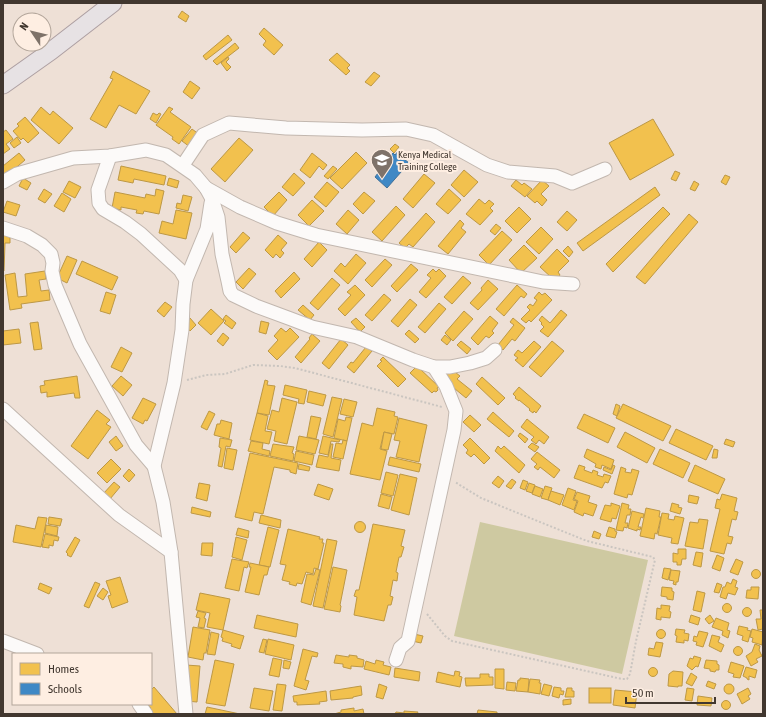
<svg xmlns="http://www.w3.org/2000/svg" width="766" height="717" font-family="'Asap Condensed',sans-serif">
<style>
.green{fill:#cec9a1}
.homes{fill:#f2c14e;stroke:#bd9845}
.schools{fill:#3f88c5;stroke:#407098}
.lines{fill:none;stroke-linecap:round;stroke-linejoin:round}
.minor-casing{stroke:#c2b7af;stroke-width:15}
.major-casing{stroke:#ad9fa2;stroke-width:19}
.path{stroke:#cac5c0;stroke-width:2;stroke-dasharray:2 2;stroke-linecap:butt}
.minor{stroke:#fcfaf9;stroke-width:13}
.major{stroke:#e7e2e4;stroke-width:17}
.labels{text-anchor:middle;stroke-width:4;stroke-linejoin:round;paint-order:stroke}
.poi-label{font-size:10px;fill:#41372f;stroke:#feeee2;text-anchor:start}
</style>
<rect width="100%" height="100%" fill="#eee0d6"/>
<!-- green -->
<polygon class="green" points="480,522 648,560 622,674 454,636"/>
<!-- homes -->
<g class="homes">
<polygon points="182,11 189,16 186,22 178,17"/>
<polygon points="264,28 283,45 274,55 263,45 266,41 259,34"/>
<polygon points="228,35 232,40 206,60 203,56"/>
<polygon points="235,43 239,48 217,65 213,61"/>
<polygon points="337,53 350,65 347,68 350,71 346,75 329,60"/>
<polygon points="228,57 229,59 226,62 231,67 227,71 221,63"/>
<polygon points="113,71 150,91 136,114 119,105 106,128 90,119 113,79 110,78"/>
<polygon points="374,72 380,76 371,86 365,82"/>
<polygon points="190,81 200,88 192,99 183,92"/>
<polygon points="41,107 50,115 53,111 73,128 59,144 31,120"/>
<polygon points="169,107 173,109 170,112 191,127 179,144 172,139 173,137 156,125"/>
<polygon points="153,113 157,115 159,113 161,114 156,123 150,119"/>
<polygon points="25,117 39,133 28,143 23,138 21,140 13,131 19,126 17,124"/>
<polygon points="653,119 674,155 630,180 609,143"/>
<polygon points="192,129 200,135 190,147 182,141"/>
<polygon points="6,130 13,139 6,144 10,149 3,154 3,132"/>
<polygon points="17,137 21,143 14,148 10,143"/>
<polygon points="239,138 253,150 225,182 211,169"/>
<polygon points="395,144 399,147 394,153 390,149"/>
<polygon points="356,152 367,163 342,189 330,178"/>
<polygon points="19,153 25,160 5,177 3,175 3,166"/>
<polygon points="312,153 327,165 323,170 319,166 310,178 300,170"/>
<polygon points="121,166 166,176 164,185 134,179 133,183 118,180"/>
<polygon points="333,166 337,169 328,179 324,176"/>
<polygon points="464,170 478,182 464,197 451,185"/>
<polygon points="675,171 680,173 676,181 671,179"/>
<polygon points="294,173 305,183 293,196 282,187"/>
<polygon points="424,174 435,183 413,208 403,199"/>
<polygon points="725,175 730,177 726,185 721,182"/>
<polygon points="23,178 31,183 27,190 19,186"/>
<polygon points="169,178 179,181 177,188 167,185"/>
<polygon points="516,180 522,185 524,183 532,189 525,197 511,186"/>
<polygon points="542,180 549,186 541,194 547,200 542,206 537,201 535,203 527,196"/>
<polygon points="69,181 81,187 75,198 63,192"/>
<polygon points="694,181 699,184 695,191 690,189"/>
<polygon points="327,182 339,192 326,207 314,197"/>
<polygon points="655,187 660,195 583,251 577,243"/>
<polygon points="44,189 52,194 45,203 38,199"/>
<polygon points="156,189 164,191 159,214 144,211 143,214 136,213 137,210 121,207 121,210 112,208 115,192 145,198 146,194 155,196"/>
<polygon points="449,189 461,200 448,214 436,204"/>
<polygon points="279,192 287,200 273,216 264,207"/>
<polygon points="364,192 375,201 363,214 353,204"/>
<polygon points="62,193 71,199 64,212 54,206"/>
<polygon points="183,195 192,197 188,211 176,208 177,203 181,204"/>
<polygon points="479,199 485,204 489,200 494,204 490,208 493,211 480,225 466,214"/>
<polygon points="312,200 324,211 309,226 298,215"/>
<polygon points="7,201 20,205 16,216 3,212"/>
<polygon points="396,206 405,215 382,241 372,232"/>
<polygon points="519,207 531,219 517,233 505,221"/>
<polygon points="663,207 670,214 613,272 606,264"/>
<polygon points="176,210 192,213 186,239 159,233 162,221 173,224"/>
<polygon points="348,210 359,220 347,234 336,224"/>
<polygon points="567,211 577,220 567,231 557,222"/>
<polygon points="426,213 435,222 413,247 409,244 405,248 399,243"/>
<polygon points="689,214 698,222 645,284 636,277"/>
<polygon points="460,220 464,224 461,228 466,232 448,254 438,246"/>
<polygon points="496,224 501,228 495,235 490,231"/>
<polygon points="541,227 553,239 539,254 526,242"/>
<polygon points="502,231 512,240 489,265 479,255"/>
<polygon points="243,232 250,238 236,253 230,247"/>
<polygon points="3,234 10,234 10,243 5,243 4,271 3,271"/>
<polygon points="278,235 287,243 281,250 284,253 280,258 276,254 273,258 265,250"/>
<polygon points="319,242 327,250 312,267 304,259"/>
<polygon points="524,245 537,258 521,273 509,260"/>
<polygon points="568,246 573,252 569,257 563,251"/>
<polygon points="557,249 569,261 558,272 560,275 557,279 554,276 552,278 540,267"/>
<polygon points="356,254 366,263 348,284 334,271 341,263 345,267"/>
<polygon points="67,256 77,260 67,283 57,278"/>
<polygon points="385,259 392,265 372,287 365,280"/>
<polygon points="82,261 118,277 112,290 76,274"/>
<polygon points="411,264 418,270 397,292 391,286"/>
<polygon points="249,268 256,274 243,289 236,282"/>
<polygon points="433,269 436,272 439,269 446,276 426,298 419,292 431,278 427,275"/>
<polygon points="45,271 46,279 39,280 41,291 49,290 50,300 21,304 22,308 10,310 5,275 15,273 18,297 27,296 25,274"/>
<polygon points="294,272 300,279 281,298 275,291"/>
<polygon points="463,276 471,283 452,304 444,297"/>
<polygon points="332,278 340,285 318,310 310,303"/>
<polygon points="488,280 498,289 478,310 470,303 482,290 481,288"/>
<polygon points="355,285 365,295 345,316 338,309 351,295 347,292"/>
<polygon points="517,285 527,294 524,298 521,296 504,316 496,309"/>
<polygon points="106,292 116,295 110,314 100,311"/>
<polygon points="539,292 542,295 545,293 552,300 531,322 529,320 526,323 521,319 530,310 527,307 530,304 533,306 537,300 534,298"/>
<polygon points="384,294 391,300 372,321 365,315"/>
<polygon points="410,299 417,305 398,327 391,321"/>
<polygon points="165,302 172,307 164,317 157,311"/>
<polygon points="439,303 446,309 425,333 418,327"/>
<polygon points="303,305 314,315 310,320 298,310"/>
<polygon points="211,309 224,321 211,335 198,323"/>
<polygon points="561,310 567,315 548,337 540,331 544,327 541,324 542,323 539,320 542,316 550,323"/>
<polygon points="464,311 473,319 453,341 445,333"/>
<polygon points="226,315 236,323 232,329 224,323 226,321 223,319"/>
<polygon points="490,316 498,323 492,331 494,333 489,338 486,336 478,345 471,338"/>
<polygon points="190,318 196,325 190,331 184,324"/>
<polygon points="356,318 365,327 360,332 351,322"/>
<polygon points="513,318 525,328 515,341 512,339 503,350 498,345 514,325 510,322"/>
<polygon points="261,321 269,323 266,334 259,332"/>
<polygon points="38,322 42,349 34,350 30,323"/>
<polygon points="281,328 286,332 290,328 299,337 277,360 268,351 278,340 274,336"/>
<polygon points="19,329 21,343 3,345 3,331"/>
<polygon points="409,330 419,339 415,343 405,334"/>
<polygon points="223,333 229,338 223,346 217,341"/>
<polygon points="312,334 320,341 301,363 295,357 310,339 309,338"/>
<polygon points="445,335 451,340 447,345 441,340"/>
<polygon points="341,339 348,345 329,369 322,363"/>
<polygon points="461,341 471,349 467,354 457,345"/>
<polygon points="534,341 541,347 523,367 515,360 518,358 514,355 518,350 522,353"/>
<polygon points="552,341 564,351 541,377 529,367"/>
<polygon points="121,347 132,353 122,372 111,367"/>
<polygon points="366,347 372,351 354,373 347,367 351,362 353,363"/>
<polygon points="383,357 406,379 398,387 377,366 382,361 380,360"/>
<polygon points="417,366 439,387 437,388 438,390 436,392 434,391 432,393 410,373"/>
<polygon points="451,369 460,376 457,379 472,391 466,398 443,379"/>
<polygon points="77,376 80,398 75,398 74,393 47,397 47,392 41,393 40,386 45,385 44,381"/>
<polygon points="121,376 132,385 123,396 112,386"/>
<polygon points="482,377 505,398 498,405 476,384"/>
<polygon points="265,380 268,381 267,385 275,386 269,415 257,413"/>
<polygon points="285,385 307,390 304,404 298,403 299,399 283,395"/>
<polygon points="519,387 541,406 536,413 534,411 533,413 529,410 530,409 519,400 519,401 515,398 516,397 513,394"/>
<polygon points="309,391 326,395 323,406 307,402"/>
<polygon points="332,397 342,399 333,437 323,434"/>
<polygon points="143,398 156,404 147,421 145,420 143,424 132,418"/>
<polygon points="282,398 297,402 287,444 274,441 276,431 267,429 272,410 279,412"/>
<polygon points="344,399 357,402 353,417 340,414"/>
<polygon points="616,404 620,406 617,416 613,414"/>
<polygon points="623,404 671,426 663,441 616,418"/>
<polygon points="377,408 395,412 394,416 398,417 394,434 384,432 380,449 387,451 380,480 350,474 362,423 373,426"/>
<polygon points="97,410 110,420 106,424 111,427 88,459 71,446"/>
<polygon points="209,411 215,414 207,430 201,427"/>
<polygon points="493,412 514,431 509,437 487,419"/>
<polygon points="257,413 268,416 265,431 272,432 269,444 250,440"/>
<polygon points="584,414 615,428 608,443 577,428"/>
<polygon points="470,415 481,425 474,432 463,422"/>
<polygon points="311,416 321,418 316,439 307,437"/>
<polygon points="346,417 352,418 347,441 334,438 338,419 345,421"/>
<polygon points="399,418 427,425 419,462 396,457 400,441 394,440"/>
<polygon points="527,419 549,437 544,444 539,440 536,444 531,440 534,437 521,427"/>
<polygon points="221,420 232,423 229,439 214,435 217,424 220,424"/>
<polygon points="676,429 713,446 706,460 669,443"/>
<polygon points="384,432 392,434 388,450 381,449"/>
<polygon points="625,432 655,448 647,463 617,447"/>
<polygon points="520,433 528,439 525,443 518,436"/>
<polygon points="116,436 123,446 116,451 109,442"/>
<polygon points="299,436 319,440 315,454 296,450"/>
<polygon points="323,436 340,440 339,442 331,441 328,455 319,453"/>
<polygon points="220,438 232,440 230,447 226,446 222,467 218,466 221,448 219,447"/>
<polygon points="470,438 490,458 484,464 474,454 471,457 466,453 468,450 463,445"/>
<polygon points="726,439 735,442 733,447 724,444"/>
<polygon points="343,440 347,441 343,459 333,457 336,443 342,444"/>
<polygon points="251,441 263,443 262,449 270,451 269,456 248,451"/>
<polygon points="532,443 539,447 535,452 528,447"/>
<polygon points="273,444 294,447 292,453 294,454 293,461 270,456"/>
<polygon points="331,444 333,444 331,458 341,460 339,471 316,467 319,455 328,457"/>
<polygon points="498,446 501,449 504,446 525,465 519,473 495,451"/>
<polygon points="227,448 237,450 233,470 224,468"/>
<polygon points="587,449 614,460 611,469 602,465 601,469 595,467 596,464 584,457"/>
<polygon points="660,449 690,463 683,478 653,464"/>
<polygon points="714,449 718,450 717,458 712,458"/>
<polygon points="296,451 314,455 312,465 294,461"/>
<polygon points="537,452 560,470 554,478 540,467 538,470 534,467 537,464 531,459"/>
<polygon points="250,453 298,463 296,474 290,472 290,470 274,467 263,514 254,512 252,521 235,517"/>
<polygon points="390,457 421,464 419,472 388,465"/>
<polygon points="111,459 121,469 107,483 97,473"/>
<polygon points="299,464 310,467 309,471 298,469"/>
<polygon points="579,465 585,467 584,470 592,473 593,470 598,472 597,475 603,477 604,474 611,476 608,483 605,482 602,488 574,478"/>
<polygon points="613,465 615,466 612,474 603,470 604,467 611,470"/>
<polygon points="695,465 725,479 718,494 688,481"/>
<polygon points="621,467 626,469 625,472 631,473 632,469 639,471 632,495 628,494 627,498 614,494"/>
<polygon points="129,469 135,475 129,482 123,476"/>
<polygon points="386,472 398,475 393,496 381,493"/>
<polygon points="400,474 417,478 409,515 391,510"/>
<polygon points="498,476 504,481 499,488 492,483"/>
<polygon points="512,479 516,482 511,489 506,486"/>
<polygon points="523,480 528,482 525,490 520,488"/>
<polygon points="114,482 120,487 110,499 103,494"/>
<polygon points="199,483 210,485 207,501 196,498"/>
<polygon points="529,483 535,485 532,493 526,491"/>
<polygon points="318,484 333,489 329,500 314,495"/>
<polygon points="535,486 543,489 540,497 532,494"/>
<polygon points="545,486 552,488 548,500 541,498"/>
<polygon points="568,488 576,491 573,500 577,501 574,510 562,505"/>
<polygon points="551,491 564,495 560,505 548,500"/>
<polygon points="577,492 590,496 588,502 597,505 593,516 584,513 583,516 574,512 578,501 574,499"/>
<polygon points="381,494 392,497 389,509 378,506"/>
<polygon points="722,494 737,498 734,511 738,512 736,520 732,519 728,536 733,537 731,544 727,543 724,554 710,551 720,509 715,508 717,499 720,500"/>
<polygon points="689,495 699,497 697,504 688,502"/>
<polygon points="611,503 620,506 616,519 612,518 611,522 600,519 605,505 611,506"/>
<polygon points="622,503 629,505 628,509 631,509 630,515 627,515 625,523 628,523 627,528 624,527 623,531 616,530"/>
<polygon points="672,503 679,505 678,507 682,508 680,514 670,511"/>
<polygon points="192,507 211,512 210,517 191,513"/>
<polygon points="646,508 660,511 659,517 661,517 657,534 655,533 654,539 640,536"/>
<polygon points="632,511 644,514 643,518 641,517 638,527 641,527 640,530 637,529 637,531 628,528"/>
<polygon points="662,513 669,514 668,519 674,520 675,516 684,518 678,544 671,543 672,538 658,535"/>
<polygon points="261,515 281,520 280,528 259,523"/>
<polygon points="38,517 47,518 41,547 13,542 16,525 35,529"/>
<polygon points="49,517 62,519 60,526 48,524"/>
<polygon points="699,519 708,520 703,549 685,546 690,522 698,523"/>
<circle cx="360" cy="527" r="5.5"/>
<polygon points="373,524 405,530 401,546 404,547 401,557 399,557 396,572 398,573 397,581 393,580 390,596 393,597 391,605 388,605 384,621 354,615 357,597 354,596 356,590 359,590"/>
<polygon points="46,525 58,527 57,536 45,533"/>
<polygon points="268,527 279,530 270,567 259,565"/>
<polygon points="609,527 615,529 615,531 617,532 615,538 606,536"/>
<polygon points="238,528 249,531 248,538 236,535"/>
<polygon points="288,529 320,537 319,539 323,539 322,543 324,543 318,569 314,568 313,574 306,572 302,584 297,583 296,586 289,584 290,582 282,580 286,565 280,564"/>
<polygon points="594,531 601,534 599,539 592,537"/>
<polygon points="45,534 59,537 58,541 54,540 53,546 49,545 49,548 42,547"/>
<polygon points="75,537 80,540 71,557 67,555 68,554 66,552"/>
<polygon points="236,537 247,540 242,560 232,557"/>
<polygon points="327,539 337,541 323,608 313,606"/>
<polygon points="202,543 213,543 212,556 201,555"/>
<polygon points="678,549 686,549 686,559 682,559 681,565 677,565 677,562 673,562 673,553 678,554"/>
<polygon points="696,552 703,553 701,567 693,565"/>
<polygon points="717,555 724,558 720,571 712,568"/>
<polygon points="232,559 249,562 247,568 244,567 239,591 225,588"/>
<polygon points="736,559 743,562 738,575 730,572"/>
<polygon points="250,563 269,567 267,575 264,575 259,595 245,592 251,567 249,567"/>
<polygon points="333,567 347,570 340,605 341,606 340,612 324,609"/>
<polygon points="664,568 671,569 668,580 662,578"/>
<polygon points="316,569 320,570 311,605 301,602 307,574 314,575"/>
<circle cx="756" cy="574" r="4.5"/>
<polygon points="671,570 680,571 678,582 676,582 676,585 673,584 674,581 669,580"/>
<polygon points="120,577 128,602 112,608 108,596 111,595 106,581"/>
<polygon points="733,579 737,581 735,587 738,588 735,595 728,593 726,599 720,597 723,587 725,587 727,582 731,584"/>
<polygon points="95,582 100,584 89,608 84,606"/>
<polygon points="40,583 52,588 49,594 38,589"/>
<polygon points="717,583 722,585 719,593 714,592"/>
<polygon points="662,587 672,588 672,591 674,592 673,600 667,599 667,597 661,596"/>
<polygon points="751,587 759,587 758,599 746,598 747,590 751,590"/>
<polygon points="103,588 108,592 103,600 97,596"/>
<polygon points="697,591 705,593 701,612 693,610"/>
<polygon points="200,593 230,599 223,630 207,627 210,613 196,610"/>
<circle cx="727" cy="608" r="4.5"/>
<polygon points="661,605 670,606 669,611 671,612 670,618 661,617 661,620 656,619 657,608 661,609"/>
<circle cx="747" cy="612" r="4.5"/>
<polygon points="760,610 763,610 763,629 758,630 756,619 761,619"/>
<polygon points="198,611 206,613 204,618 206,619 204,628 198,627 200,618 196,617"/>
<polygon points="257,615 298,624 296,637 254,628"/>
<polygon points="691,615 700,618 698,625 689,622"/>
<polygon points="710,615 714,621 709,624 705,619"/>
<polygon points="716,618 729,623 727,630 730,631 728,638 722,635 723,631 712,627"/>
<polygon points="739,626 748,628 747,630 751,631 748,642 742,640 743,636 737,634"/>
<polygon points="193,627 210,630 206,653 204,653 203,660 188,657"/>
<polygon points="676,629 685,630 684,633 689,634 688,641 684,640 684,643 676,642 677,636 675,635"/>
<polygon points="752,629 763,632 762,645 752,642 753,638 750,637"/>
<circle cx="661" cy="634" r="4.5"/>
<polygon points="223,630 244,636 240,649 231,646 232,644 222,641 223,638 221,637"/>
<polygon points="699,631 708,633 703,647 696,645 697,642 693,641 694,636 697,637"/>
<polygon points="211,632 219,634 215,655 207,654"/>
<polygon points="414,634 423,636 421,643 412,641"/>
<polygon points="712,635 720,637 718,642 724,645 721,652 709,646"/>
<polygon points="263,639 267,640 264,653 259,652"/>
<polygon points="268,639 294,645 291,660 265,654"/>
<polygon points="656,642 663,643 660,657 648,655 649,648 654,649"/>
<polygon points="755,644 760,646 759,650 762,656 756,659 758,662 751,666 746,656 752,652"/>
<circle cx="738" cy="651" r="4.5"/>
<polygon points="303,649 318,653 317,657 312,656 305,680 309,681 306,690 294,686"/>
<polygon points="336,655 349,657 349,655 357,656 357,658 364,660 363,667 351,666 351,669 343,667 343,664 334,663"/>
<polygon points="694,656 701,658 698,667 696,666 692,670 687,666 690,658 693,659"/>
<polygon points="273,658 282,660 279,677 269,675"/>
<polygon points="215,660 234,664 225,706 206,703"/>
<polygon points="284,660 291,662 289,669 283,668"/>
<polygon points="376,660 384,662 383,665 391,667 389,675 364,669 366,661 375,664"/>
<polygon points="706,660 717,661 717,664 719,665 719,670 716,670 715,672 710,671 710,669 704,668"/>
<polygon points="731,662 744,666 740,678 733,677 734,674 728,672"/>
<polygon points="186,665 200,666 197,702 186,701"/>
<polygon points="746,667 757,670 755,678 749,676 749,680 747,679 747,678 743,676"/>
<circle cx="653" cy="672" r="4.5"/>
<polygon points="395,668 420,672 419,681 394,677"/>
<polygon points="495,669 504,669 504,689 495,688"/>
<polygon points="455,671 460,672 459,676 462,677 460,687 436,682 438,672 454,676"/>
<polygon points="673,671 683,672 682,686 678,686 678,687 668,686 669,674"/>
<polygon points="691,673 697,677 692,686 686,683"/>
<polygon points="480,674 489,674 489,677 493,677 493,685 466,686 465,678 480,678"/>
<polygon points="520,678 529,679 528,692 516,691 518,680 520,680"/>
<polygon points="530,679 540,680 539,683 541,683 540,694 528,692"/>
<polygon points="708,681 716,684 714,689 706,686"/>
<polygon points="507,682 516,683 515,691 506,690"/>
<polygon points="277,684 286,685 282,711 273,710"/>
<polygon points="379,684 387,687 383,699 376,697"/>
<polygon points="544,684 552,686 549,696 541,694"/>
<circle cx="729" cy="689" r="5"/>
<polygon points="361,686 362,695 353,697 353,698 331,700 330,691"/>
<polygon points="154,687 177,714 152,714 149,710 151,708 147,704 151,704 151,690"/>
<polygon points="554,687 561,688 561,691 564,691 563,695 560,694 559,698 552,696"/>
<polygon points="254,688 273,691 269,711 250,708"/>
<polygon points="567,688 572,688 572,691 574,691 574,697 565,697"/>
<rect x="589" y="688" width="22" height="15"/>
<polygon points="687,688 694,689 692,701 685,700"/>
<polygon points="748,688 751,694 748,696 750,699 742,704 737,694"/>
<polygon points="615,690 637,692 635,708 613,705"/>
<polygon points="326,691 327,701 319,702 320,704 297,705 297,702 294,702 293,696"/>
<polygon points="698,696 712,698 711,706 697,705"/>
<polygon points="571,699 571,704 563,705 563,700"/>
<circle cx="726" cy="705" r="4.5"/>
<polygon points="207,707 240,714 205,714"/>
<polygon points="354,708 354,711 363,709 364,714 334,714 341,712 341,710"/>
<polygon points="478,710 497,712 497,714 477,714"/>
<polygon points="404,711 418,712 417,714 421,714 395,714 396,712 404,713"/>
</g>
<!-- schools -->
<polygon class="schools" points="399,150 407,156 404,159 409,163 387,188 375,177 378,173 376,171 382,165 384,167 390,160 388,159 393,153 395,155"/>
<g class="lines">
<!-- minor casing -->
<g class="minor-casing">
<g id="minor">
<polyline points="110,156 98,190 99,203 103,209 125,222 141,234 180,270 186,280"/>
<polyline points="183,165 203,135 229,123 286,128 362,130 406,129 433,135 487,165 508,172 555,176 572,183 605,169"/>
<polyline points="3,182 17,174 73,158 110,156 146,150 166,155 195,175 206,188 212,199 218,217 222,254 228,281 230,291 233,295 256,306 291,319 312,327 357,337 413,360 434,367 450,367 470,363 486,358 495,350"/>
<polyline points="206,188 240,207 277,223 316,235 543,282 573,284"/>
<polyline points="3,228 27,236 42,245 51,254 53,263 52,271 55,285 80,344 136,445 154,466 163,502 171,552 186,714"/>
<polyline points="3,409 119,515 171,552"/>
<polyline points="154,466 174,383 182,330 183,304 186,280 207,229 211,203"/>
<polyline points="3,641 37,654"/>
<polyline points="396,660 400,648 408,641 454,430 456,411 446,386 434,367"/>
<polyline points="139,704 146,714"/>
</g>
</g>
<!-- major casing -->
<g class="major-casing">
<polyline id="major" points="3,85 51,51 113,3"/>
</g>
<!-- path -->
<g class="path">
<polyline points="187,380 206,375 225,374 253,365 280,366 295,368 442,407"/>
<polyline points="427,614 445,636 452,641 622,679 627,679 630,674 636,641 654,564 655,560 653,557 587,541 567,533 481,498 455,482"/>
</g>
<!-- minor -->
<use href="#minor" class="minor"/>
<!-- major -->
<use href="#major" class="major"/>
</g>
<!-- icons -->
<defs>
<g id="university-pin" transform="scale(1.15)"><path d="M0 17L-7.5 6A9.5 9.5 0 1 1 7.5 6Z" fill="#7e7269" stroke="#feeee2"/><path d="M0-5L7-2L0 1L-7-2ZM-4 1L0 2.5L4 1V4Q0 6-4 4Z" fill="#fff"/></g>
</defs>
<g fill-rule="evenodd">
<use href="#university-pin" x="382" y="160"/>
</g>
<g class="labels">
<!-- poi labels -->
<g class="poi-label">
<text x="398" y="158">Kenya Medical<tspan x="398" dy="12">Training College</tspan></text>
</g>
</g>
<!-- border -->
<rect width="766" height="717" fill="none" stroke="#41372f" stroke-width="8"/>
<!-- legend -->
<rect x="12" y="653" width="140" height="52" fill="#feeee2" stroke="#b2a59a"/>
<rect x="20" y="663" width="20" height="12" fill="#f2c14e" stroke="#b2a59a"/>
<text x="48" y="673" font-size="12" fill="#41372f">Homes</text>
<rect x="20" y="683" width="20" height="12" fill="#3f88c5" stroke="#b2a59a"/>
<text x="48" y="693" font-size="12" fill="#41372f">Schools</text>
<!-- north arrow -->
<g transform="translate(32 32) rotate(305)"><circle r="19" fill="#feeee2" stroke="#b2a59a"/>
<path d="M0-3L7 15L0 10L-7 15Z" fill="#7e7269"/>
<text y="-6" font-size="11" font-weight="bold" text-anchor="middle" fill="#41372f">N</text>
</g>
<!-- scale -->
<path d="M626 697v6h89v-6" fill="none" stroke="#41372f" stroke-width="2"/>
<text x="632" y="697" font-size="12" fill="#41372f" stroke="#feeee2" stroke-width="3" paint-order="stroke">50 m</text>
</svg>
